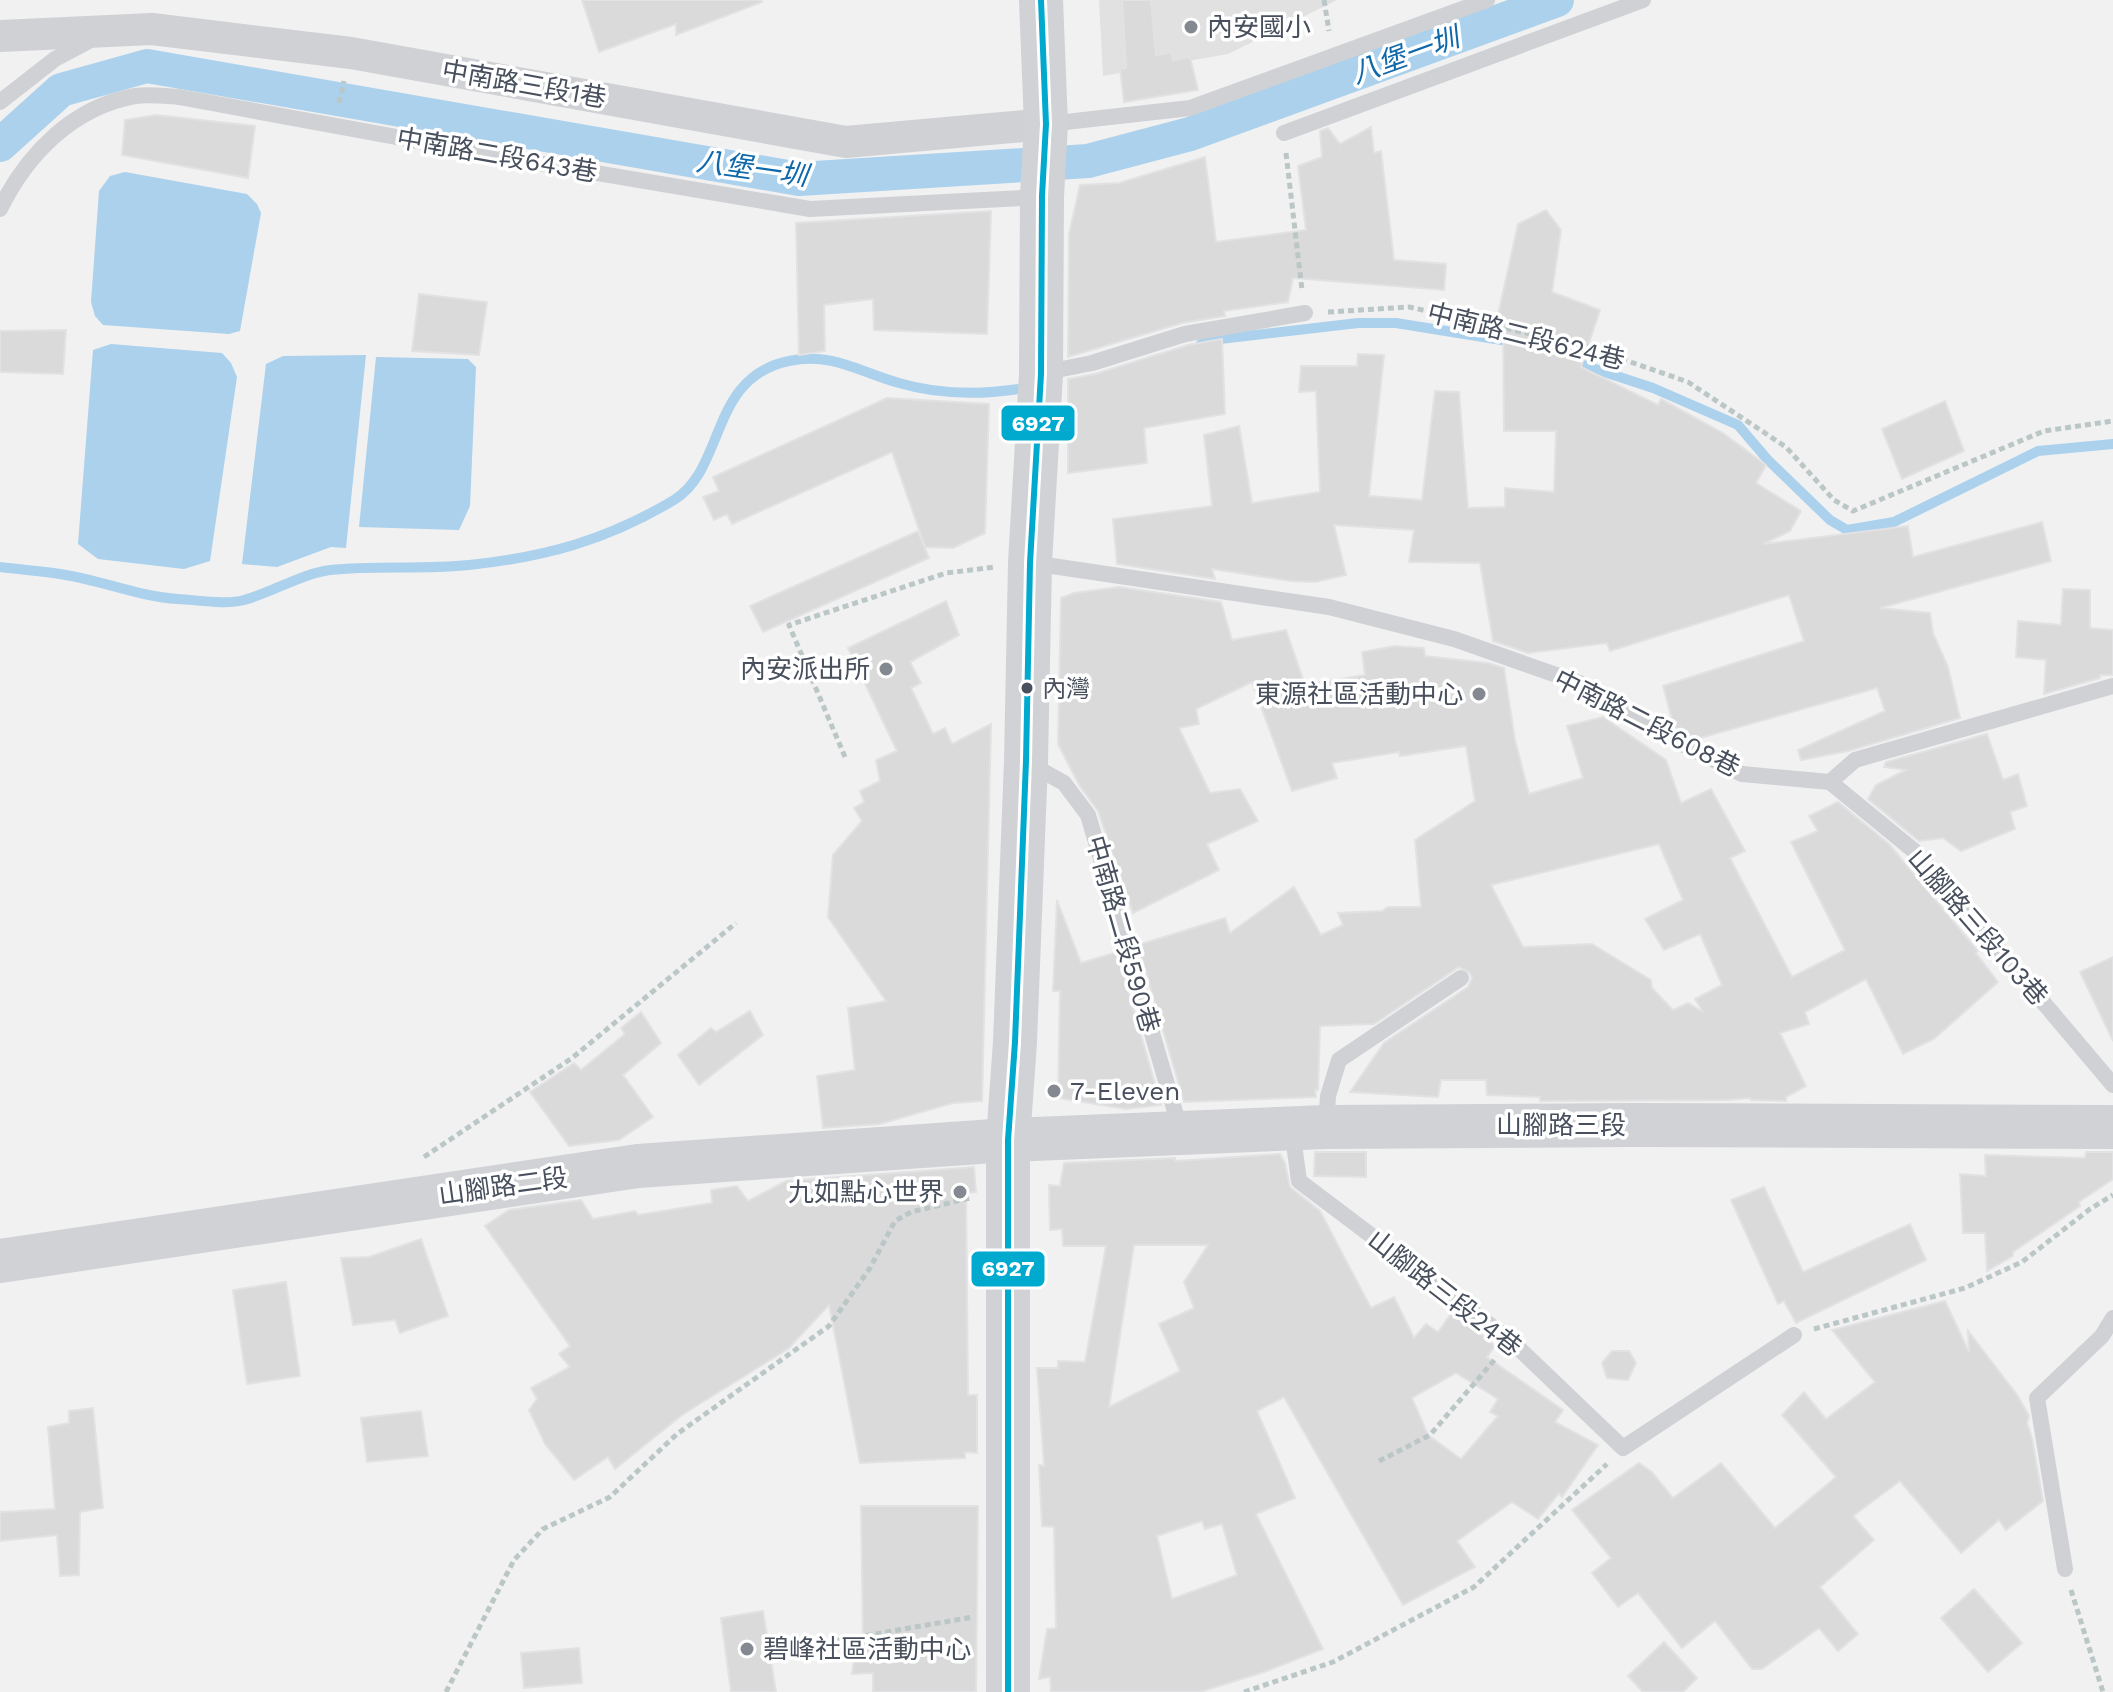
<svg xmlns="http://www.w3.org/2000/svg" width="2113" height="1692" font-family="'Work Sans','Noto Sans TC',sans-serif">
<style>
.education{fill:#e2e1e1}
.water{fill:#abd1ed}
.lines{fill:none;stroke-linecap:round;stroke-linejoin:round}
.stream{stroke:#abd1ed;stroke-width:10}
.canal{stroke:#abd1ed;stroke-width:34}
.building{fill:#dadadb;stroke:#e2e2e4;stroke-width:2;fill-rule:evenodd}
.path{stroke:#bbc6c6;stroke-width:5;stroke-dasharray:6 4;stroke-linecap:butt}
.service{stroke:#cfd1d4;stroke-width:16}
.minor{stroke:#cfd1d4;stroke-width:32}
.secondary{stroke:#d0d2d5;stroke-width:44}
.bus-1-casing{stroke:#fff;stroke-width:12}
.bus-1{stroke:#00a9ce;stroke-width:6}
.poi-dot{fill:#838891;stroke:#fff;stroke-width:3}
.bus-dot{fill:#484f5d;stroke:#fff;stroke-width:3}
.labels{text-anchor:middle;stroke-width:7;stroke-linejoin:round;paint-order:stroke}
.bus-label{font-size:24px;fill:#484f5d;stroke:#fff;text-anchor:start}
.poi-label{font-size:26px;fill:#484f5d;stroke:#fff;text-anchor:start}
.street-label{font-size:26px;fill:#484f5d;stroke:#fff}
.water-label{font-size:28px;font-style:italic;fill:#0e68aa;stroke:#fff}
.line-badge{stroke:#fff;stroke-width:3}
.badge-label{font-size:22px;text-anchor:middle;font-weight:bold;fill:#fff}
</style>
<rect width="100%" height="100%" fill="#f1f1f1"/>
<!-- education -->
<polygon class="education" points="1099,0 1337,0 1228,54 1103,76"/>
<!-- water -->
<g class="water">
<polygon points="125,172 247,194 257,204 261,213 240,331 229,334 103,325 95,316 91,302 99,191 110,176"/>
<polygon points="111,344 222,353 231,363 237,377 210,561 184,569 98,559 78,544 93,350"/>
<polygon points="366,355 346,548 331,547 277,567 242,564 266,364 283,356"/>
<polygon points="376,357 468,359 476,367 470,506 459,530 359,527"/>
</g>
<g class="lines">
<!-- stream -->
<g class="stream">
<polyline points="1201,344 1220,339 1358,323 1396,323 1514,342"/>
<polyline points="1571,361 1653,388 1738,425 1767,459 1830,520 1847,530 1894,522 2038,451 2113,444"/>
<path d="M0,567C22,570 44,571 66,575C103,581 141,597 178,599C198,600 226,605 244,600C273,592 301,574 330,570C376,565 423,570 469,565C546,557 607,540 674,500C726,468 709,377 789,361C833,352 859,372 899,383C943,396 987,395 1031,387"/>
</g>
<!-- canal -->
<polyline class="canal" points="0,145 61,90 147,66 799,179 1088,161 1190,134 1557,0"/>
</g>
<!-- building -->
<g class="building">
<polygon points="582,0 761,0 762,2 676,35 676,24 599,52"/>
<polygon points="1122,0 1151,0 1156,55 1172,52 1173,60 1190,57 1198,90 1124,102 1120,69 1126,68"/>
<polygon points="156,115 255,126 248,178 122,155 125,120"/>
<polygon points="1371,127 1374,153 1381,151 1394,260 1446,264 1444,290 1293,278 1288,302 1224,311 1225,316 1182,323 1068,357 1069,234 1080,185 1119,183 1205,157 1216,242 1306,230 1298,166 1322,157 1320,131 1328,128 1340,144"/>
<polygon points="1546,210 1561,230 1552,292 1600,310 1581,367 1658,405 1661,399 1723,433 1766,465 1756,483 1801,511 1790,531 1763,544 1908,526 1913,557 2042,522 2051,561 1880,608 1930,613 1933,633 1948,667 1960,718 1848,751 1801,760 1798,750 1885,711 1877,688 1697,739 1674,727 1663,686 1804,641 1789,595 1610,651 1607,643 1528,653 1493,641 1480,563 1409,562 1414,530 1334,525 1346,575 1315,582 1291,581 1212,569 1215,579 1117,564 1113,519 1212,506 1204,435 1239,426 1252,503 1320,492 1316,391 1299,392 1301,366 1357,366 1358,354 1384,355 1369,496 1422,500 1435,391 1459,392 1468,508 1505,507 1505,488 1554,492 1556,431 1504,431 1503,316 1498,315 1518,224"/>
<polygon points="991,211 987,334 874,330 873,299 824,305 825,351 799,355 796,223"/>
<polygon points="419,294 487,302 479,355 412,351"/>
<polygon points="66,330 63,374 0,372 0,331"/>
<polygon points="1222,339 1225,414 1144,428 1147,463 1068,473 1068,379 1095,374 1188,345"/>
<polygon points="887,398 989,404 985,533 953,548 925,547 892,452 732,524 727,514 714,520 703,497 719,491 713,477"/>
<polygon points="1945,401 1964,451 1902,479 1882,429"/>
<polygon points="918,531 929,558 763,632 750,606"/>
<path d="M1119,587L1221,602L1232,640L1286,630L1305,685L1365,675L1362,652L1395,646L1424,648L1425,656L1488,663L1504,668L1515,740L1529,794L1583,778L1567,726L1603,717L1666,760L1681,803L1711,789L1745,851L1730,858L1792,977L1845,950L1791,842L1818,831L1809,816L1838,802L1889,844L1978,951L1976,953L1998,982L1934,1039L1903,1054L1866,979L1805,1012L1809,1024L1780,1033L1806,1086L1786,1097V1101L1751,1100L1750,1098L1727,1100L1540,1101V1097L1487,1095L1486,1080H1441L1438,1097L1350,1092L1384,1043L1468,987L1472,978L1470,973L1459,967L1374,1024L1320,1026L1318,1090H1315L1316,1097L1184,1102L1138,945L1225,918L1230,933L1294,887L1321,935L1343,925L1338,913L1382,911L1388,907H1421L1415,840L1475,801L1466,746L1400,756L1399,752L1332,763L1337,778L1292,791L1252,682L1196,709L1199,724L1179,728L1210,793L1240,789L1258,821L1207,844L1219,870L1133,913L1098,811L1079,785L1058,744L1061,598L1074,593ZM1659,844L1683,900L1645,919L1664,950L1700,934L1722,985L1695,999L1703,1012L1688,1003L1673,1010L1652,988L1651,980L1592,944L1523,947L1491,885Z"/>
<polygon points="2063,589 2090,590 2090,628 2113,630 2113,675 2100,675 2100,678 2044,694 2046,660 2016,657 2018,621 2061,625"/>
<polygon points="946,601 959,635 910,662 921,683 911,688 933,734 945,728 952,744 991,724 982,1101 953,1103 880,1124 823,1128 817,1076 855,1070 848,1008 886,1001 828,917 833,855 862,821 854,808 864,802 860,791 880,781 876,760 897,751 848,648"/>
<polygon points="1987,734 2003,780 2018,774 2027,806 2010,812 2015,829 1961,851 1943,838 1919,841 1868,799 1876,785 1906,770 1884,767 1886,762"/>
<polygon points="1057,900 1081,963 1117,952 1161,1105 1126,1109 1058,1098 1060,991 1053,991"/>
<polygon points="2113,957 2113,1041 2080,972"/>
<polygon points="750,1011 763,1035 699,1085 678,1055 711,1028 716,1032"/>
<polygon points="641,1012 661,1043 623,1075 653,1117 619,1140 569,1146 530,1092 574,1063 581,1070 625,1034 621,1028"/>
<polygon points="1315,1152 1366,1152 1366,1177 1314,1176"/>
<polygon points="2086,1152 2113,1152 2113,1179 2079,1202 2080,1206 2013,1252 2013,1256 1987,1271 1985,1233 1963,1233 1960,1174 1986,1176 1985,1155 2085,1158"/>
<path d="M1280,1154L1285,1163L1290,1187L1320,1211L1371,1308L1394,1297L1414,1338L1426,1324L1438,1332L1453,1311L1495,1346L1487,1357L1563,1410L1555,1422L1598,1445L1562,1497L1559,1493L1538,1519L1512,1502L1457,1541L1475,1567L1403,1605L1284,1397L1257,1411L1295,1498L1256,1514L1323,1649L1264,1672L1200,1692H1051L1050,1677L1039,1679L1047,1629L1056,1628L1054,1527L1042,1526L1039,1465L1044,1466L1037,1368H1058V1361L1085,1362L1106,1246H1063L1062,1229L1050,1230L1049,1185L1060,1186L1064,1163L1175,1158V1161ZM1134,1245H1208L1184,1282L1194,1308L1159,1324L1180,1371L1109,1407ZM1456,1373L1498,1399L1490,1412L1498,1416L1461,1459L1428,1435L1412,1398ZM1202,1521L1205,1529L1222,1524L1237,1575L1172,1599L1157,1536Z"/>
<polygon points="974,1167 976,1192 966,1193 968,1395 977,1395 977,1453 965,1452 965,1458 860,1463 829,1305 788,1349 682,1415 615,1469 608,1457 574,1480 545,1444 529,1410 537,1399 531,1388 570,1367 559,1354 570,1346 485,1226 509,1210 581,1200 593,1219 635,1211 638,1215 712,1203 711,1190 737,1186 748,1201 786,1181"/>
<polygon points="1764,1187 1803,1272 1910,1224 1926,1260 1796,1323 1784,1301 1778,1304 1731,1200"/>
<polygon points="421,1239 448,1316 400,1333 395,1320 353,1325 341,1258 369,1257"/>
<polygon points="286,1282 300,1376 247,1384 233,1290"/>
<polygon points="1945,1301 1969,1352 1968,1331 2018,1396 2029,1416 2027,1423 2032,1438 2043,1501 2006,1530 1999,1520 1961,1553 1900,1481 1853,1516 1874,1540 1820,1587 1858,1634 1838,1651 1819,1628 1762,1669 1752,1669 1715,1621 1682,1648 1638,1593 1618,1607 1592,1573 1611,1558 1572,1510 1639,1463 1652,1472 1673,1498 1721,1463 1775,1528 1836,1477 1782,1415 1804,1392 1826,1419 1875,1382 1832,1330"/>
<polygon points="1612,1351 1629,1351 1636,1363 1628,1380 1607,1378 1602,1363"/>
<polygon points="93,1408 103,1508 80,1512 79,1575 60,1576 57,1535 0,1541 0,1512 55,1509 48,1427 69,1423 69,1411"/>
<polygon points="421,1411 428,1456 367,1462 361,1418"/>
<polygon points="861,1506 978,1506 976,1692 873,1692 873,1673 852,1674 856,1644 863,1643"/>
<polygon points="1974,1589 2022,1643 1988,1672 1941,1618"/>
<polygon points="763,1611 776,1692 731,1692 721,1618"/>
<polygon points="1664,1642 1697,1678 1683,1692 1643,1692 1628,1676"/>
<polygon points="579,1648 582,1683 524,1688 521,1653"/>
</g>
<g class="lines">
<!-- path -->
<g class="path">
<polyline points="1324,0 1329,31"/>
<polyline points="339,103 344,81"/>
<polyline points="1286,153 1302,290"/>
<polyline points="1328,312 1409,307 1585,346 1688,382 1786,447 1834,500 1853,511 2044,431 2113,421"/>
<polyline points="845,757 789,625 946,573 995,567"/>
<polyline points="424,1157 572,1058 736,923"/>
<polyline points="1814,1329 1965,1288 2022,1262 2090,1209 2113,1195"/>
<polyline points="1379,1461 1430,1435 1497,1357"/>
<polyline points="2071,1590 2103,1692"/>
<polyline points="777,1651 973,1617"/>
<polyline points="446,1692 514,1560 543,1529 610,1497 677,1434 829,1326 870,1268 895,1221 911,1212 970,1198"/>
<polyline points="1244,1692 1333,1662 1474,1587 1607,1464"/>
</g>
<!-- service -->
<g class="service">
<polyline points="0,102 55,59 91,40"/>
<polyline points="1048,124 1190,108 1487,0"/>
<polyline points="1284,133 1643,0"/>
<path d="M0,209C27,154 73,107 135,96C149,94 165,96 179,97L549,165L810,209L1040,197"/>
<polyline points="1042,373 1092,363 1185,334 1305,313"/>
<polyline points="1032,563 1329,607 1454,639 1582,684 1674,740 1742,774 1830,782 1855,760 2113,686"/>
<polyline points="1030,764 1064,783 1088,815 1181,1132"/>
<polyline points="1830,782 1918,854 2113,1085"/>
<polyline points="1326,1126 1328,1096 1339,1060 1461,978"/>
<polyline points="1292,1129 1299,1181 1511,1341 1623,1448 1794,1335"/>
<polyline points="2065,1569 2037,1398 2102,1336 2113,1318"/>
</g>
<!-- minor -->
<polyline class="minor" points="0,36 152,29 351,53 846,142 1046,124"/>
<!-- secondary -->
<g class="secondary">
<polyline points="0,1261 638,1166 1008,1140 1325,1127 1633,1125 2113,1127"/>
<polyline points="1008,1692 1008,1140 1015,1042 1026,761 1030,563 1041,374 1042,196 1046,124 1041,0"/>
</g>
<!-- bus-1 casing -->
<g class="bus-1-casing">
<polyline id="bus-1" points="1008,1692 1008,1140 1015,1042 1026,761 1030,563 1041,374 1042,196 1046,124 1041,0"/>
</g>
<!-- bus-1 -->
<use href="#bus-1" class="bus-1"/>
</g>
<!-- markers -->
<g class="poi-dot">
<circle cx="1191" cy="27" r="8"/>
<circle cx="886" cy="669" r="8"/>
<circle cx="1479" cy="694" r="8"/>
<circle cx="1054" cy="1091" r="8"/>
<circle cx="960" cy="1192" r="8"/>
<circle cx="747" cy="1649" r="8"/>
</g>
<circle class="bus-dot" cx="1027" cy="688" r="7"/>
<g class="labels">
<!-- bus labels -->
<g class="bus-label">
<text x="1042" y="697">內灣</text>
</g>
<!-- poi labels -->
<g class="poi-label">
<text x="1207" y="36">內安國小</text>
<text x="870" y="678" text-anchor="end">內安派出所</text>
<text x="1463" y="703" text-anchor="end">東源社區活動中心</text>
<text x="1070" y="1100">7-Eleven</text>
<text x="944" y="1201" text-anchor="end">九如點心世界</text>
<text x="763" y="1658">碧峰社區活動中心</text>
</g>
<!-- street labels -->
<g class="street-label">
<text transform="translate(524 84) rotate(10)" y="9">中南路三段1巷</text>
<text transform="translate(497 155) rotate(10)" y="9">中南路二段643巷</text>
<text transform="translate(1526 336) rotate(14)" y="9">中南路二段624巷</text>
<text transform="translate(1647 723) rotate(27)" y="9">中南路二段608巷</text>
<text transform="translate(1978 927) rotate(49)" y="9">山腳路三段103巷</text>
<text transform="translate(1123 934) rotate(74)" y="9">中南路二段590巷</text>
<text x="1561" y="1134">山腳路三段</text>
<text transform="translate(503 1186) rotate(-8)" y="9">山腳路二段</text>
<text transform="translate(1445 1293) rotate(38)" y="9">山腳路三段24巷</text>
</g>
<!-- water labels -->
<g class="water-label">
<text transform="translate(1405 55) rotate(-20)" y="10">八堡一圳</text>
<text transform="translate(752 168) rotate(8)" y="10">八堡一圳</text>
</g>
</g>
<g class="line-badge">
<rect x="1000" y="404" width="76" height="38" rx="8" fill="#00a9ce"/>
<rect x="970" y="1250" width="76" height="38" rx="8" fill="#00a9ce"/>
</g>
<g class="badge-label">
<text x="1038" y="431">6927</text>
<text x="1008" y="1276">6927</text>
</g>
</svg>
